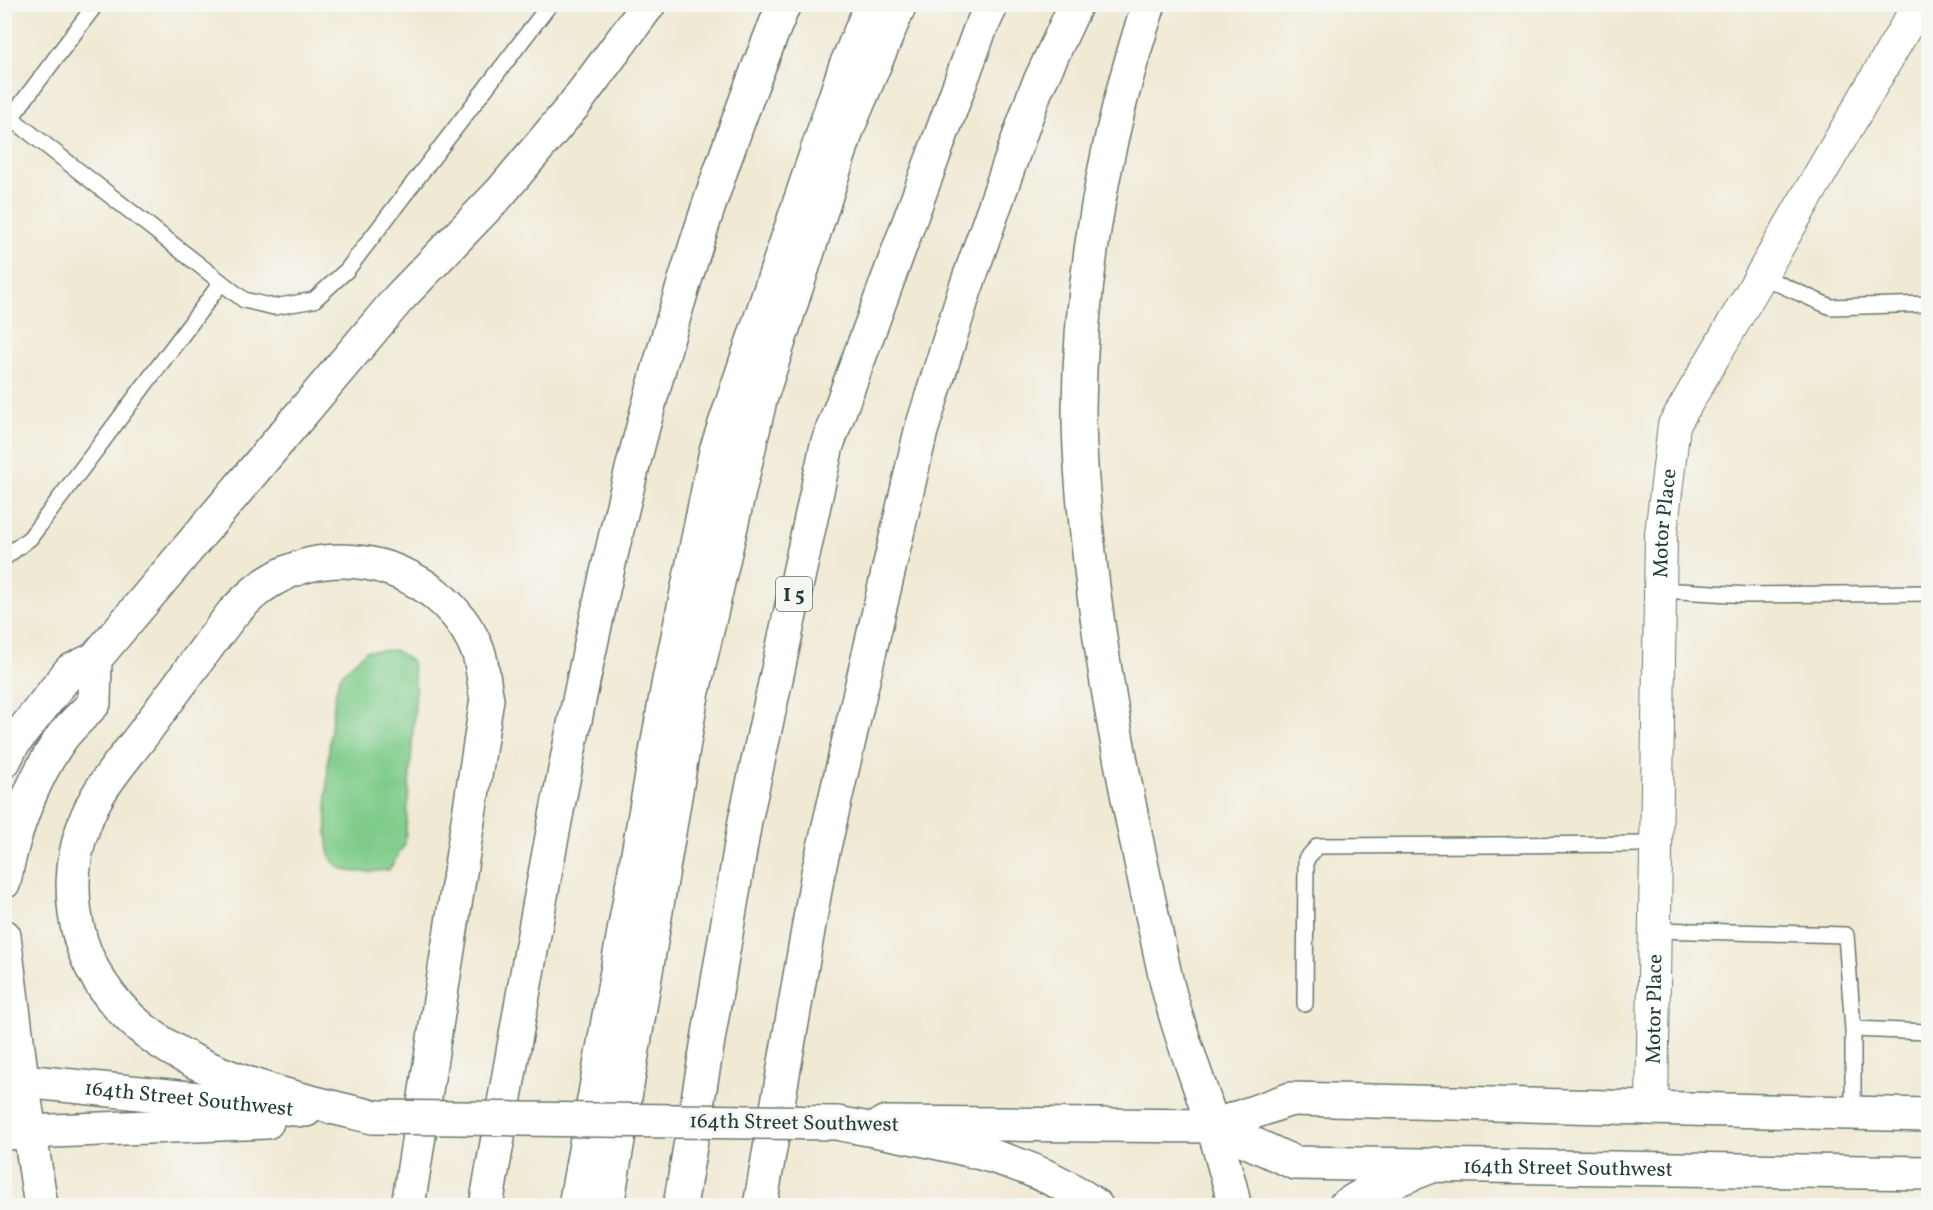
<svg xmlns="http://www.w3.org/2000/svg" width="1933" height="1210" font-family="Vollkorn,serif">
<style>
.green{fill:#7fcc8a;stroke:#4f845f;stroke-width:1.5}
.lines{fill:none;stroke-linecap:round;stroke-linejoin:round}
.lane-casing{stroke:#68796c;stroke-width:18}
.street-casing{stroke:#68796c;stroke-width:34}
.secondary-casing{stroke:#68796c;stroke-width:36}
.highway-casing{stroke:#68796c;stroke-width:36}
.lane{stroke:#fff;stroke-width:15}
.street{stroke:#fff;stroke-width:32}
.secondary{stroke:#fff;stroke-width:33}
.highway{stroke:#fff;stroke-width:33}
.secondary-bridge-casing{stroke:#68796c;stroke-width:36;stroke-linecap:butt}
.secondary-bridge{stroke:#fff;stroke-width:33}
.labels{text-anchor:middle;stroke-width:6;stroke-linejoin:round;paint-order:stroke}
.shield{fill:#f6f6f2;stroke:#60746d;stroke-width:1.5}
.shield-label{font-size:20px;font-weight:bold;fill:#1f3d34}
.street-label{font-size:21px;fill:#1f3d34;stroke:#f6f6f2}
</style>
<rect width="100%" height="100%" fill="#f6f6f2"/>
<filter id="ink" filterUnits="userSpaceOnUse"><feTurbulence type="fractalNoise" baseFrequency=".0167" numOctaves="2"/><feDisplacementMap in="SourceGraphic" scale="12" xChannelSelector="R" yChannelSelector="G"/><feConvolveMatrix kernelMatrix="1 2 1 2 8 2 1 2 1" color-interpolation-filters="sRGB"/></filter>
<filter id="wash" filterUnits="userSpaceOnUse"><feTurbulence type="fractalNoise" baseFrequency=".008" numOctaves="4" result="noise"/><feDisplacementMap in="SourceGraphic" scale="24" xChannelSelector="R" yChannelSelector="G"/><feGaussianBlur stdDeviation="1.35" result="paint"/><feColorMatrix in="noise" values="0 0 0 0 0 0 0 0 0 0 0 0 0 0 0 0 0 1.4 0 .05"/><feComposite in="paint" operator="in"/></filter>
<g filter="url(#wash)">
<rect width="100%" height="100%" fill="#f0e9d3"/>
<!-- green -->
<path class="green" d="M395,650L412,662L416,691L405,844L389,870C371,871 344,878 332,860C320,841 330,698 340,677C346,668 359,658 366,651Z"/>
</g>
<g filter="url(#ink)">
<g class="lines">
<!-- lane casing -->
<g class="lane-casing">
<g id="lane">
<polyline points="11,118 244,300 274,307 314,300 347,270 550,4"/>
<polyline points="4,127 96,4"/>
<polyline points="1761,276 1831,307 1928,304"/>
<polyline points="4,558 30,538 221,283"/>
<polyline points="1661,590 1748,595 1928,593"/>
<polyline points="1656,930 1846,935 1853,1029 1928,1032"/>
<polyline points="1305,1004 1306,859 1318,846 1657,844"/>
<polyline points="1853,1029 1853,1112"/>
</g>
</g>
<!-- street casing -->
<g class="street-casing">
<g id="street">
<path id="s1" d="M1652,1108L1661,534L1674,425L1919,4"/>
</g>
</g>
<!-- secondary casing -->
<g class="secondary-casing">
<g id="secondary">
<path id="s2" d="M4,1079L306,1110"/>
<polyline points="884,1123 1214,1126 1291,1099 1928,1115"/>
<path id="s3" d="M1214,1126L1295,1163L1928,1173"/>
<polyline points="4,1133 267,1122"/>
</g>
</g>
<!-- highway casing -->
<g class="highway-casing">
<g id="highway">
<path d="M1149,4C1106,133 1080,274 1079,410C1079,463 1085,517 1091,570C1107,706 1136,841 1165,975C1179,1038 1206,1096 1222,1158C1226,1173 1232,1189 1234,1206"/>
<polyline points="4,761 12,745 70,671 95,659 399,298 500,193 574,105 649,4"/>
<path d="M4,882C13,832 32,779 62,737C71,725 84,714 94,703L95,659"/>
<polyline points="4,936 22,1080 41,1206"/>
<path d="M373,1117C264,1091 120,1062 81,941C70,903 70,862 84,825C95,792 119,765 140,738C171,696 201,655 232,614C245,601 257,588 274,579C348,536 450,574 479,654C483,668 484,685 487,699L408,1206"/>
<path d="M837,1123C922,1140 1026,1152 1096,1206"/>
<path d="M486,1206C558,796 623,390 784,4"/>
<polyline points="575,1206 669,680 716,451 845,68 872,4"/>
<polyline points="607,1206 691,700 760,400 848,127 900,4"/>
<polyline points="680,1206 745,821 827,445 979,32 992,4"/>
<polyline points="760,1206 818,873 921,431 965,290 1035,92 1076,4"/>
<polyline points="1345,1206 1375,1188 1437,1164"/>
</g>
</g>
<!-- lane -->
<use href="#lane" class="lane"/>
<!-- street -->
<use href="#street" class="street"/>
<!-- secondary -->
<use href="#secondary" class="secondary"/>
<!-- highway -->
<use href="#highway" class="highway"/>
<!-- secondary-bridge casing -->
<g class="secondary-bridge-casing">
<polyline id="secondary-bridge" points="373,1117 837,1123"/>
</g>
<!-- secondary-bridge -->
<use href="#secondary-bridge" class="secondary-bridge"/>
</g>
</g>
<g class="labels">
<!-- shield labels -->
<rect class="shield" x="776" y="577" width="36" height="34" rx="4.5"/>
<g class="shield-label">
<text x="794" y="601">I 5</text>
</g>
<!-- street labels -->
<g class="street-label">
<text dy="7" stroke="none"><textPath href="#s1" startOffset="585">Motor Place</textPath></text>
<text dy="7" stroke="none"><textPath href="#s1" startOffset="99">Motor Place</textPath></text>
<text dy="7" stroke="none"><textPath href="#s2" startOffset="186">164th Street Southwest</textPath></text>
<text transform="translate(794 1122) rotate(1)" y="7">164th Street Southwest</text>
<text dy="7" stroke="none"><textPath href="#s3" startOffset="362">164th Street Southwest</textPath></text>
</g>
</g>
<!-- margin -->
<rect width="1933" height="1210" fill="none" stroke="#f6f6f2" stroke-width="24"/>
</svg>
